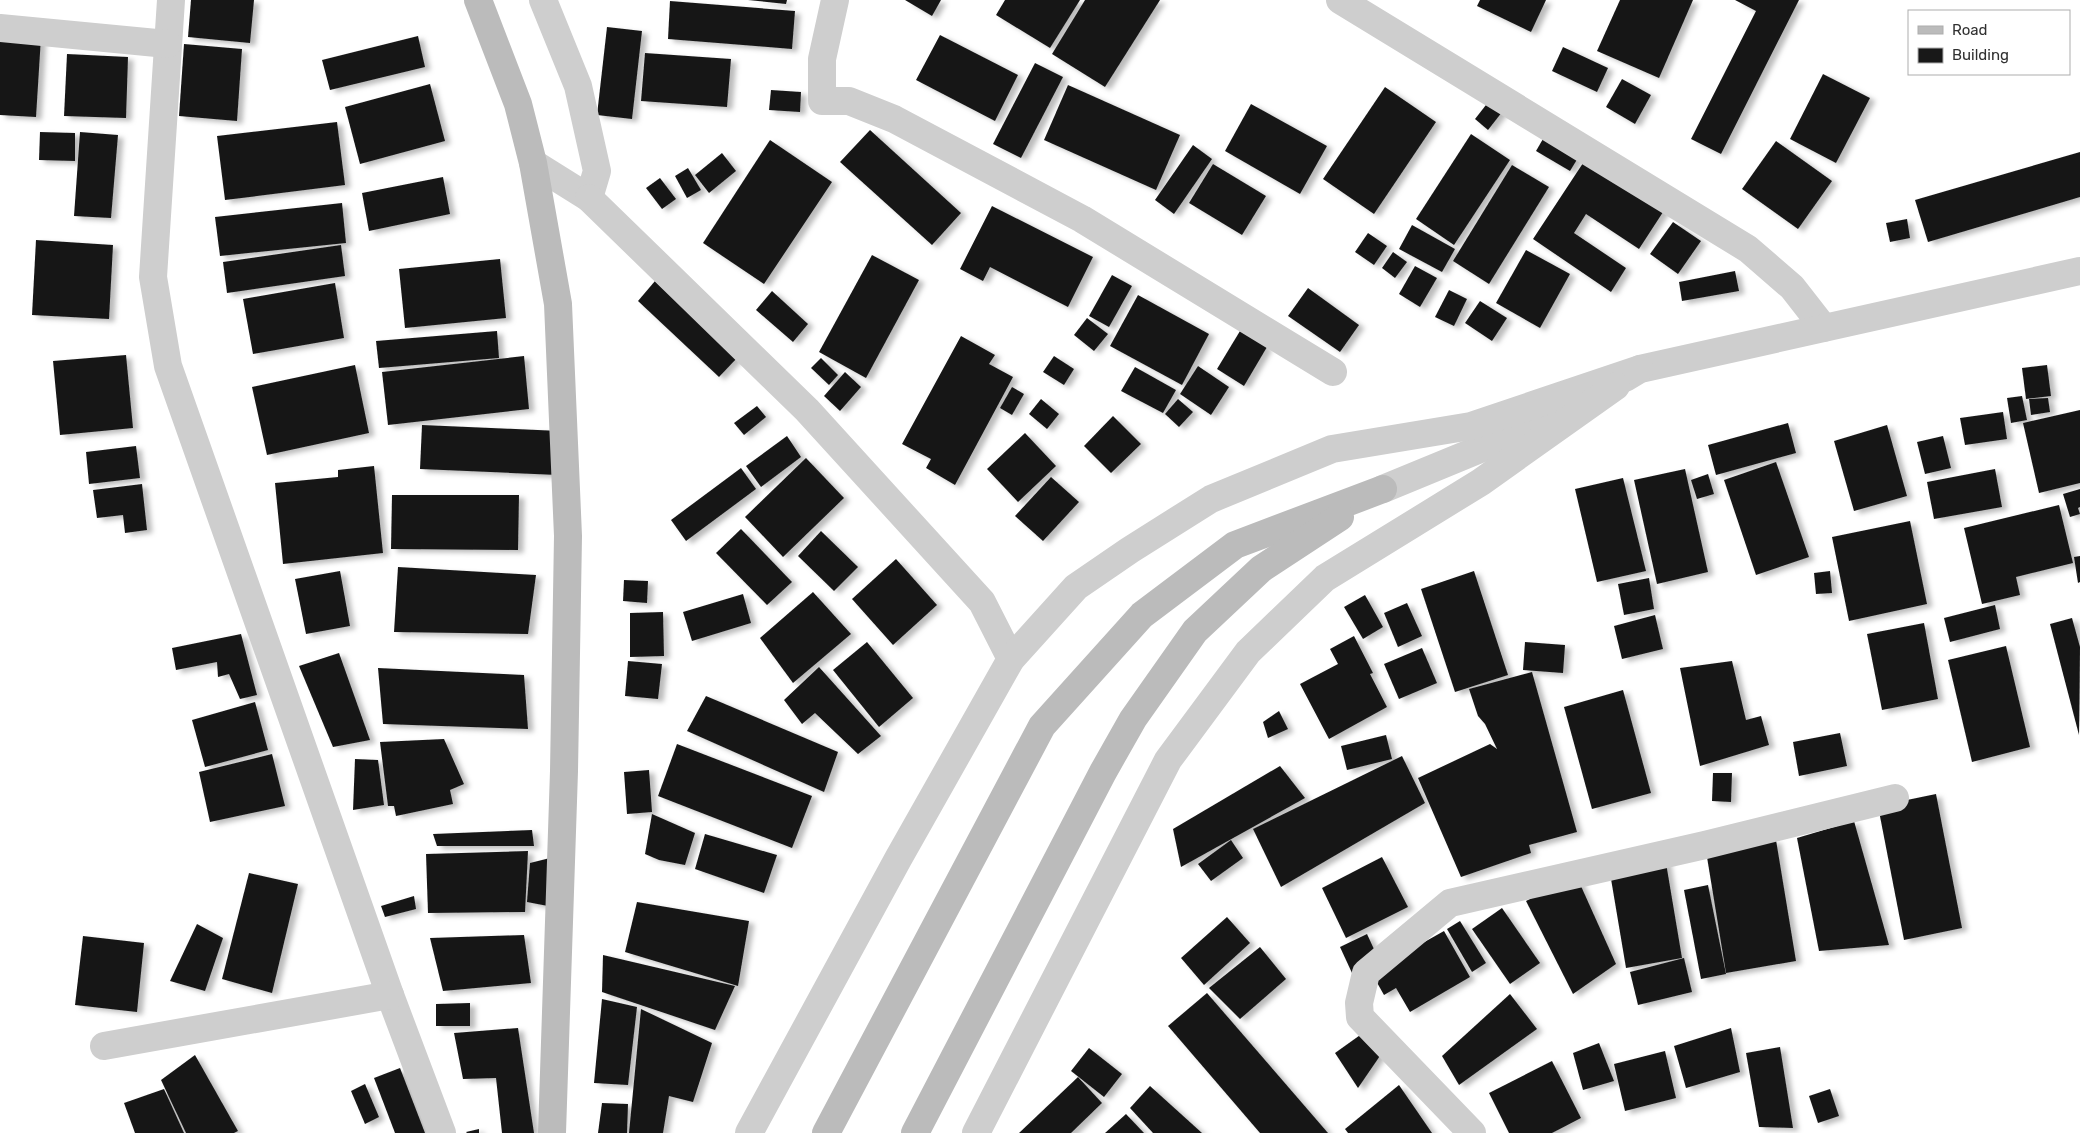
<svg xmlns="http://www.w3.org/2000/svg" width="2080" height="1133" font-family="Rubik,sans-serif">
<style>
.building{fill:#181818;filter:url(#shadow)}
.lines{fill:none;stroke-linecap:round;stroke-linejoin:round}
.minor{stroke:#cecece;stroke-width:28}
.secondary{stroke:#bbb;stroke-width:28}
</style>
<defs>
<filter id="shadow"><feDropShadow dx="5.5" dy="3" stdDeviation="2.5" flood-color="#0004"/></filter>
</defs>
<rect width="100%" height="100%" fill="#fff"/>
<!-- building -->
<g class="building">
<polygon points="191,0 254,0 250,43 188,37"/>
<polygon points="748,0 787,0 786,4"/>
<polygon points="905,0 941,0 932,16"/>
<polygon points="1005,0 1080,0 1050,48 996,15"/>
<polygon points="1085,0 1160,0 1105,87 1052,54"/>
<polygon points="1480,0 1546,0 1531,32 1477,6"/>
<polygon points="1620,0 1693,0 1659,78 1597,51"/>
<polygon points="1735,0 1799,0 1721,154 1691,139 1756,11"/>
<polygon points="670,1 795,11 792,49 668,39"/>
<polygon points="607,27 642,31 632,119 597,115"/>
<polygon points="0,35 41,37 36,117 0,115"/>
<polygon points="940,35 1018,75 995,121 916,80"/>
<polygon points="418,36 425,67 330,90 322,60"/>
<polygon points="184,44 242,49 237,121 179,116"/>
<polygon points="1563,47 1608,68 1597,92 1552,71"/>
<polygon points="645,53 731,59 727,107 641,101"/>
<polygon points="67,54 128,57 126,118 64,116"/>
<polygon points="1035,63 1063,77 1021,158 993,144"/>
<polygon points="1823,74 1870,98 1836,163 1790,139"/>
<polygon points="1622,79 1651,95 1635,124 1606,107"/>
<polygon points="430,84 445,141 360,164 345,107"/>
<polygon points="1068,85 1180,135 1156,190 1044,140"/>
<polygon points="1385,87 1436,122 1374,214 1323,179"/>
<polygon points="771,90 801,92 800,112 769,110"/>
<polygon points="1493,96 1506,107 1488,130 1475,119"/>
<polygon points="1251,104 1327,146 1300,194 1225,151"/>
<polygon points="337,122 345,185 225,200 217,136"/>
<polygon points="870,130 961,213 932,245 840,162"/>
<polygon points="40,132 75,133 75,161 39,160"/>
<polygon points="80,132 118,135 111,218 74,216"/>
<polygon points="1547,132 1581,153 1570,171 1536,151"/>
<polygon points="1471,134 1510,160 1454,245 1416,219"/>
<polygon points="770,140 832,182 764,284 703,243"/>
<polygon points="1776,141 1832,181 1798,229 1742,189"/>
<polygon points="1193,145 1212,159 1174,214 1155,200"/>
<polygon points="2080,152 2080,197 1928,242 1915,200"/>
<polygon points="722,153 736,171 709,193 695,175"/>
<polygon points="1587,157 1665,209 1639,249 1586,214 1574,233 1626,268 1611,292 1533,239"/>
<polygon points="1213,164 1266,196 1242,235 1189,203"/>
<polygon points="1512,165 1549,187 1489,284 1453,261"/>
<polygon points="688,168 701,190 687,198 675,176"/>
<polygon points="443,177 450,214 369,231 362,193"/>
<polygon points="660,178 676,199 662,209 646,188"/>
<polygon points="342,203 346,243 220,256 215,217"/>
<polygon points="992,206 1093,257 1068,307 990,267 983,281 960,269"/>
<polygon points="1907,219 1910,238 1890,242 1886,223"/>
<polygon points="1673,222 1701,241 1678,274 1650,254"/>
<polygon points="1412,225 1455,249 1442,272 1399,249"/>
<polygon points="1368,233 1387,246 1374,265 1355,252"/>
<polygon points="36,240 113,245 109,319 32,315"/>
<polygon points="341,245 345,276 227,293 223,262"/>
<polygon points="1526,250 1570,274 1540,328 1496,303"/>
<polygon points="1393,252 1407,262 1395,278 1382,268"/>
<polygon points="872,255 919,280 866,378 819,352"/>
<polygon points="500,259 506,318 405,328 399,269"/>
<polygon points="1415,266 1437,278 1420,307 1399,294"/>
<polygon points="1735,271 1739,291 1682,301 1679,282"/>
<polygon points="1112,275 1132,286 1109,327 1089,316"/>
<polygon points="655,281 737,358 719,377 638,301"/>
<polygon points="335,283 344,338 253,354 243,299"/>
<polygon points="1308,288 1359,325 1340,352 1288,316"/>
<polygon points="1449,290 1467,299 1454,326 1435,317"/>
<polygon points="772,291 808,324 793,342 756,310"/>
<polygon points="1138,295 1209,334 1182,385 1110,346"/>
<polygon points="1480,301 1507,318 1492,341 1465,323"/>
<polygon points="1087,318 1108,334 1094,351 1074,335"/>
<polygon points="497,331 499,358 379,368 376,341"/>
<polygon points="1240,331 1267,347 1244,386 1217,369"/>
<polygon points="961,336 995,355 989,364 1013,377 955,485 926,468 931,459 902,444"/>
<polygon points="126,355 133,428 60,435 53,361"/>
<polygon points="524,356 529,409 388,425 382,372"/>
<polygon points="1054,356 1074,369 1064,385 1043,372"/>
<polygon points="821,358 838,375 829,385 811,368"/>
<polygon points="355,365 369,433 267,455 252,387"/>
<polygon points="2047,365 2051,396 2026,399 2022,368"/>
<polygon points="1198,366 1229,387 1211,415 1180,394"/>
<polygon points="1135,367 1176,390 1163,413 1121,391"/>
<polygon points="845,372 861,387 840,411 824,396"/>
<polygon points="1012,387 1024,394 1012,415 1000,408"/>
<polygon points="2022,396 2027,420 2011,423 2007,398"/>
<polygon points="2048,398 2050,412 2031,415 2029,399"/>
<polygon points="1041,399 1059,414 1047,429 1029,414"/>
<polygon points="1178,399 1193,412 1179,427 1165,414"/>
<polygon points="757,406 766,417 744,435 734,423"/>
<polygon points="2080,410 2080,483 2039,493 2023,423"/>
<polygon points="2003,412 2007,439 1965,445 1960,418"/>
<polygon points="1113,416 1141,444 1111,473 1084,446"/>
<polygon points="1788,423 1796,453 1716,475 1708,445"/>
<polygon points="422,425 560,431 558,475 420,469"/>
<polygon points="1887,425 1907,496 1854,511 1834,441"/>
<polygon points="1025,433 1056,466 1018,502 987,469"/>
<polygon points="787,436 801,457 761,487 746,466"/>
<polygon points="1943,436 1951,468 1925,474 1917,442"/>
<polygon points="136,446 140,478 89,484 86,452"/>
<polygon points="806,458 844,498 783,557 745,517"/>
<polygon points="1776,462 1809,557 1756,575 1724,480"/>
<polygon points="374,466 383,553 283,564 275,483 338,477 338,470"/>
<polygon points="741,468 756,489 686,541 671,520"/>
<polygon points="1685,469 1708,572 1657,584 1634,480"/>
<polygon points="1995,469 2002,507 1934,519 1927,482"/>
<polygon points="1708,474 1714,494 1697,499 1691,480"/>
<polygon points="1051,477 1079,502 1043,541 1015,516"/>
<polygon points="1623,478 1646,571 1597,582 1575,489"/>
<polygon points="142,484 147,530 125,533 123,515 97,518 93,490"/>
<polygon points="2080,489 2080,507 2078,508 2080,514 2070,517 2063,494"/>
<polygon points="392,495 519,495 518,550 391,549"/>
<polygon points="2059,505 2073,563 2016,577 2020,595 1982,604 1964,528"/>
<polygon points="1910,521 1927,604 1849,621 1832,537"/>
<polygon points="741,529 792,582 767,605 716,553"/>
<polygon points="821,531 858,567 834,591 798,556"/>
<polygon points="2080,556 2080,582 2078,583 2074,557"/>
<polygon points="896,559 937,605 893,645 852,599"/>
<polygon points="398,567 536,575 528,634 394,632"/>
<polygon points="340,571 350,626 306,634 295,579"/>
<polygon points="1474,571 1508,675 1455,692 1421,589"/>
<polygon points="1830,571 1832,593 1816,594 1814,573"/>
<polygon points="1649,578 1654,609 1624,615 1618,584"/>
<polygon points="624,580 648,581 647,603 623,601"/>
<polygon points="813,592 851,634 793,683 760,638"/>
<polygon points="743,594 751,623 692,641 683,612"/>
<polygon points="1365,595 1383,627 1363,639 1344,607"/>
<polygon points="1407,603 1422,636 1398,647 1384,613"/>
<polygon points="1995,605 2000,629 1950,642 1944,618"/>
<polygon points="663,612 664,656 630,657 630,613"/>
<polygon points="1655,615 1663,649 1622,659 1614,626"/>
<polygon points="2072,618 2080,647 2079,735 2050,624"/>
<polygon points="1924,623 1938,699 1882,710 1867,634"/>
<polygon points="241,634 257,695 240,699 229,674 218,677 217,662 176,670 172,648"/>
<polygon points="1354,636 1373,673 1370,674 1387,707 1329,739 1300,684 1338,664 1330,649"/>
<polygon points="867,642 913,698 879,727 833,670"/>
<polygon points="1525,642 1565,645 1563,673 1523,670"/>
<polygon points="2006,646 2030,747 1972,762 1948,660"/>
<polygon points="1422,648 1437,683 1399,699 1384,664"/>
<polygon points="339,653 370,740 333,747 299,666"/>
<polygon points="628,661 662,664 658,699 625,696"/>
<polygon points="1732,661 1746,720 1761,716 1769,745 1700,766 1680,668"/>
<polygon points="819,667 881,736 858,754 815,713 802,724 784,700"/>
<polygon points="378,668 524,675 528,729 383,724"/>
<polygon points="1532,672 1577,832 1529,845 1531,853 1461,877 1418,778 1490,744 1497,749 1485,724 1478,716 1469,689"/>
<polygon points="1623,690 1651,793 1592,809 1564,707"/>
<polygon points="706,696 838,752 824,792 687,731"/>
<polygon points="255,702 268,750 205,767 192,720"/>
<polygon points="1279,711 1288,729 1268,738 1263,722"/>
<polygon points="1840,733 1847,766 1799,776 1793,742"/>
<polygon points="1386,735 1392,759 1347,770 1341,746"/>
<polygon points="444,739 464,784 450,790 453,804 396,816 394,806 388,806 380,742"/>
<polygon points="677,744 812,796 792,848 658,796"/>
<polygon points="272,754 285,806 210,822 199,772"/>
<polygon points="1402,756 1425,803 1281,887 1253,829"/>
<polygon points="355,759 378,760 384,805 353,810"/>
<polygon points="1280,766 1305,798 1181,867 1173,829"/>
<polygon points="649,770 652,812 627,814 624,772"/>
<polygon points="1713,773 1732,773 1731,802 1712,801"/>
<polygon points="1936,794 1962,928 1904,940 1878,806"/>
<polygon points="652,814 695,833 685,865 659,860 645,854"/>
<polygon points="1854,821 1889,945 1819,951 1797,838"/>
<polygon points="532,830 534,846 437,846 433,834"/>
<polygon points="705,834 777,855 764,893 695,869"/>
<polygon points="1231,840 1243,858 1211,881 1198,864"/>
<polygon points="1776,840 1796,961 1726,973 1706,851"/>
<polygon points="528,851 525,912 428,913 426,854"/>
<polygon points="554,857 548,906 527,902 530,863"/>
<polygon points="1382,857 1408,907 1346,938 1322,888"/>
<polygon points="1665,857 1682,958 1626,968 1609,867"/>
<polygon points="249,873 298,884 272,993 222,979"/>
<polygon points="1576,875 1616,964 1573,994 1526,901"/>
<polygon points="1708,885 1726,974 1701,979 1684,890"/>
<polygon points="414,896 416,909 385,917 381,906"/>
<polygon points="637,902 749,921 738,986 625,952"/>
<polygon points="1502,908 1540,963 1510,984 1472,929"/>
<polygon points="1227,917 1250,943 1204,985 1181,958"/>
<polygon points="1460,921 1486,963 1472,972 1447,929"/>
<polygon points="197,924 223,938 205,991 170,981"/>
<polygon points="1444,931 1470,977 1410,1012 1396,988 1384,995 1371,972"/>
<polygon points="1367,934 1379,960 1352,973 1340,947"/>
<polygon points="524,935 531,983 443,991 430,938"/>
<polygon points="83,936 144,943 137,1012 75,1005"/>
<polygon points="1260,947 1286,979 1240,1019 1209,988"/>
<polygon points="603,955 735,986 715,1030 602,992"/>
<polygon points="1684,958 1692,992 1638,1005 1630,972"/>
<polygon points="1207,993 1328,1133 1260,1133 1168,1026"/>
<polygon points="1510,994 1537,1029 1459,1085 1442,1056"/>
<polygon points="602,999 637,1007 628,1085 594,1083"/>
<polygon points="470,1003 470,1026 436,1026 436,1004"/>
<polygon points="641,1009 712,1043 693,1102 669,1096 663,1133 629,1133"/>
<polygon points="518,1028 534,1133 502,1133 496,1078 463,1079 454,1033"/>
<polygon points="1731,1028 1740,1072 1686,1088 1674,1046"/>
<polygon points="1363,1033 1384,1050 1358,1088 1335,1053"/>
<polygon points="1599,1043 1614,1081 1583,1090 1573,1053"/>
<polygon points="1780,1047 1793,1128 1759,1127 1746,1053"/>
<polygon points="1089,1048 1122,1074 1104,1097 1071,1071"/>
<polygon points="1665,1051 1676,1098 1625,1111 1614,1064"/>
<polygon points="195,1055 238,1131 234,1133 186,1133 161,1080"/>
<polygon points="1552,1061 1581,1118 1552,1133 1509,1133 1489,1093"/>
<polygon points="400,1068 425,1133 395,1133 374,1078"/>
<polygon points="1078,1077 1102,1103 1071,1133 1019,1133"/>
<polygon points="365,1084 379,1117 365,1124 351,1091"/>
<polygon points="1399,1085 1432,1133 1348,1133 1345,1129"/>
<polygon points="1150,1086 1202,1133 1153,1133 1130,1108"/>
<polygon points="164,1089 184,1133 135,1133 124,1103"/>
<polygon points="1830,1089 1839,1116 1818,1123 1809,1096"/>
<polygon points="602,1103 628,1104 627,1133 598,1133"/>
<polygon points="1126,1114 1144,1133 1105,1133"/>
<polygon points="479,1129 479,1133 467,1133 466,1132"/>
</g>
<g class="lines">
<!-- minor -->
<g class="minor">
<polyline points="171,0 153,277 168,366 390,995 442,1133"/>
<polyline points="835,0 822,59 822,101 849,101 894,119 1082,219 1333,372"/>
<polyline points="1340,0 1748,249 1792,287 1824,328"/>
<polyline points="0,28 167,44"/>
<polyline points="533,163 589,198 597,171 578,86 543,0"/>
<polyline points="589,198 807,410 982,602 1011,659"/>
<polyline points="1625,378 1640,369 2080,271"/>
<polyline points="1383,489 1548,421"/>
<polyline points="104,1046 390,995"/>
<polyline points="749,1133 898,859 1011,659 1076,587 1130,550 1211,499 1332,449 1471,426 1640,369"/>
<polyline points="976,1133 1168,760 1248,652 1325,578 1481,482 1616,386"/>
<polyline points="1472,1133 1360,1017 1359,1003 1366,973 1450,903 1705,845 1895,798"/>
</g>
<!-- secondary -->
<g class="secondary">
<polyline points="478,0 518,104 533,163 558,304 568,536 564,771 552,1133"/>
<polyline points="826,1133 1042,726 1142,615 1235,545 1383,489"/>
<polyline points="915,1133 1103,772 1133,719 1195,631 1261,569 1340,517"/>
</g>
</g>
<!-- legend -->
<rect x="1908" y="10" width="162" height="65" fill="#ffffff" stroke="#adadad"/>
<rect x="1918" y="26" width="25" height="8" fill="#bbbbbb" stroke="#adadad"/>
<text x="1952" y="35" font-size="15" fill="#313131">Road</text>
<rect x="1918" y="48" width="25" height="15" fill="#181818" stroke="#adadad"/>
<text x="1952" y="60" font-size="15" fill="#313131">Building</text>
</svg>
